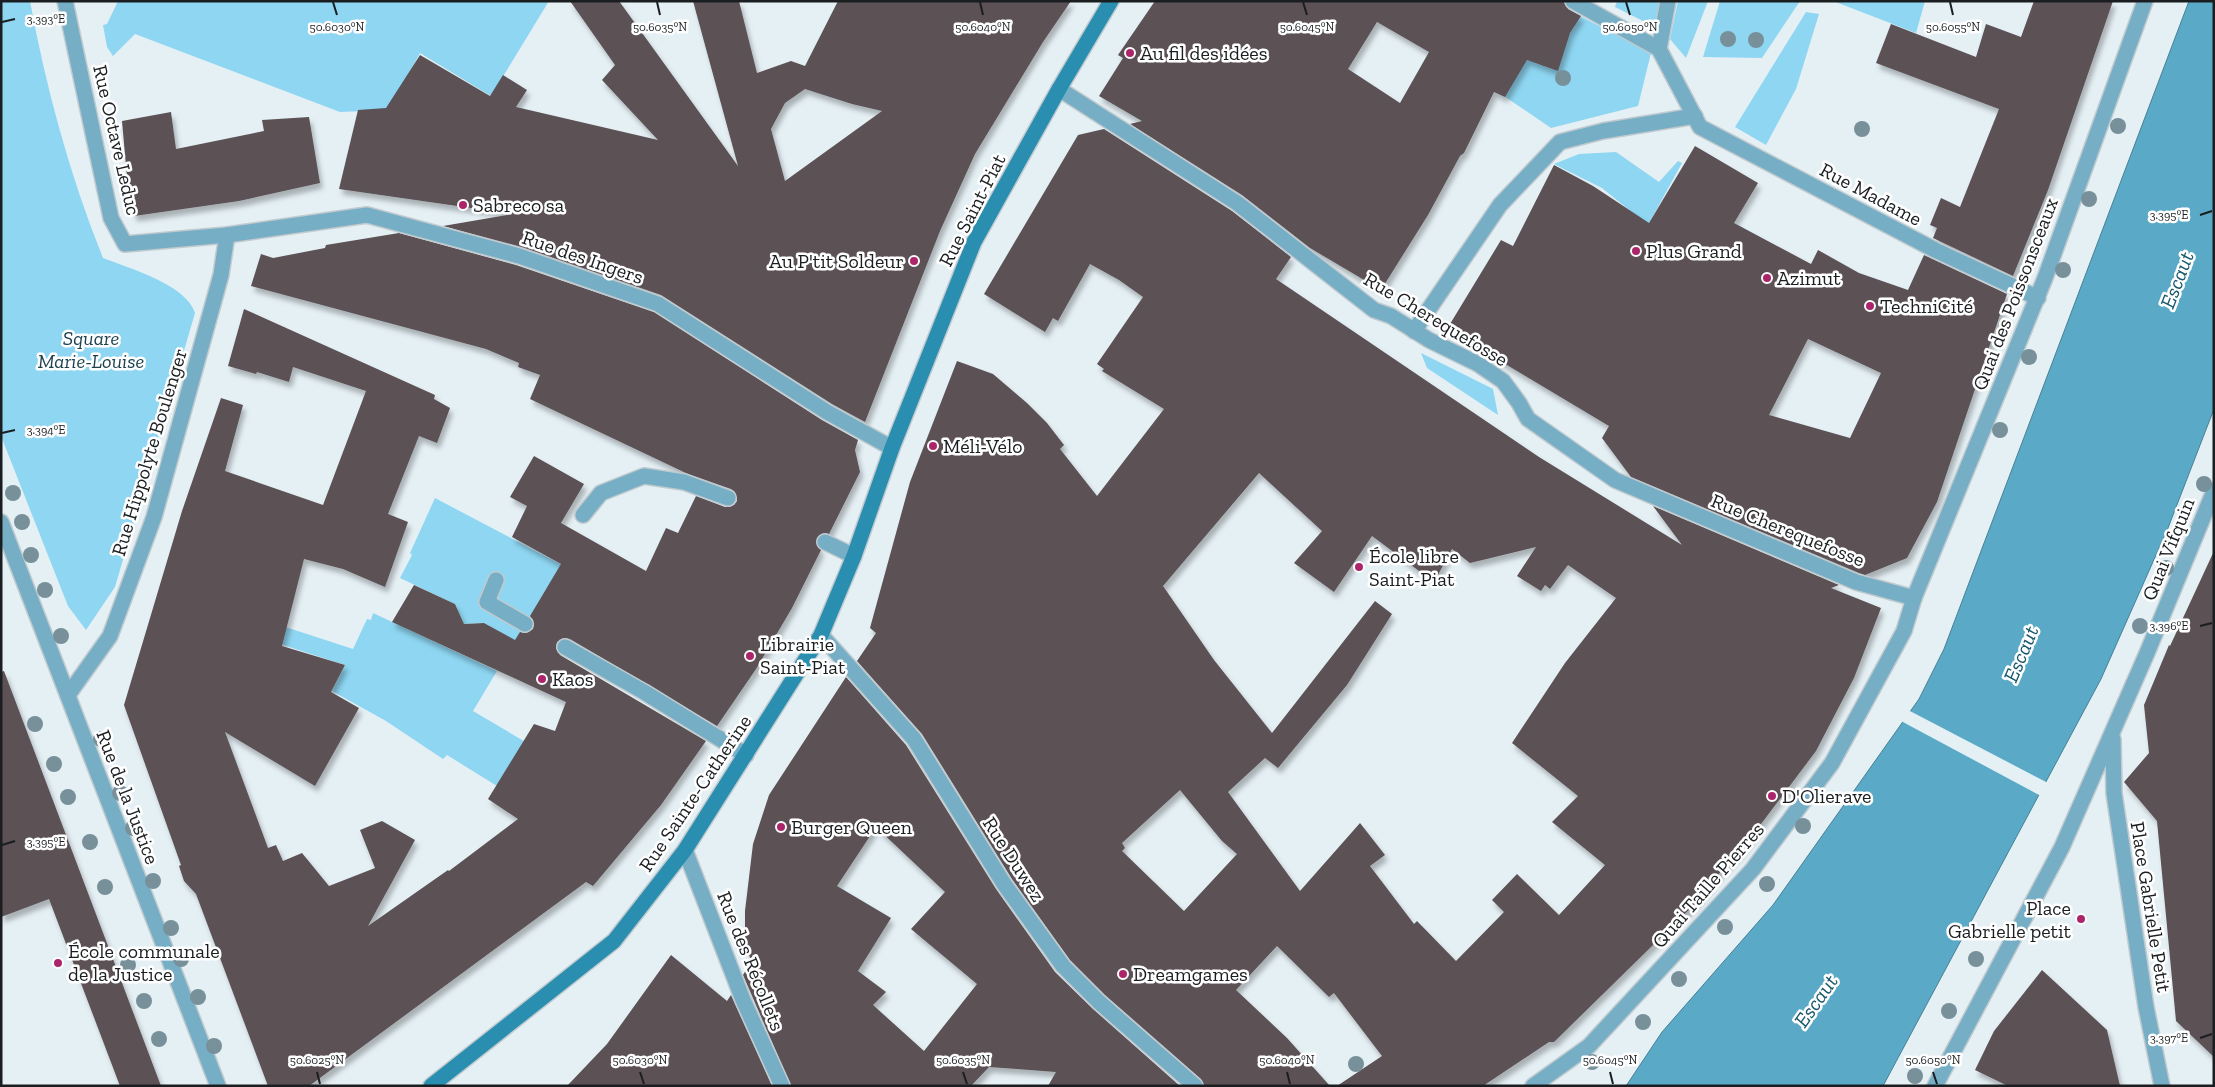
<svg xmlns="http://www.w3.org/2000/svg" width="2215" height="1087" font-family="'Zilla Slab',serif">
<style>
.green{fill:#8ed6f2}
.water{fill:#5aaac7;stroke:#478095}
.pier{fill:#e5f0f5}
.building{fill:#5b5155;fill-rule:evenodd;filter:url(#shadow)}
.lines{fill:none;stroke-linecap:round;stroke-linejoin:round}
.lane-casing{stroke:#c0cacf;stroke-width:18}
.street-casing{stroke:#c0cacf;stroke-width:18}
.secondary-casing{stroke:#c0cacf;stroke-width:18}
.lane{stroke:#76aec5;stroke-width:15}
.street{stroke:#76aec5;stroke-width:15}
.secondary{stroke:#298eaf;stroke-width:15}
.tree{fill:#77909a}
.ticks{fill:none;stroke:#1a1e20;stroke-width:2}
.poi-dot{fill:#ac246a;stroke:#fff;stroke-width:2}
.labels{text-anchor:middle;stroke-width:5;stroke-linejoin:round;paint-order:stroke}
.poi-label{font-size:20px;fill:#1a1e20;stroke:#fff;text-anchor:start}
.street-label{font-size:20px;fill:#1a1e20;stroke:#fff}
.park-label{font-size:20px;font-style:italic;fill:#1d424f;stroke:#fff}
.water-label{font-size:21px;font-style:italic;fill:#16576c;stroke:#fff}
.ticks-label{font-size:12px;text-anchor:middle;fill:#1a1e20;stroke:#fff;stroke-width:5;stroke-linejoin:round;paint-order:stroke}
</style>
<defs>
<filter id="shadow"><feDropShadow dx="3" dy="5.5" stdDeviation="2.5" flood-color="#0004"/></filter>
</defs>
<rect width="100%" height="100%" fill="#e5f0f5"/>
<!-- green -->
<g class="green">
<path d="M1,1H30C46,88 70,176 103,258C129,268 187,285 195,313L115,587L86,630L68,606L1,436Z"/>
<polygon points="118,1 549,1 491,96 420,53 389,110 340,112 135,34 113,56 107,47 103,25 107,24"/>
<polygon points="1551,1 1651,53 1638,106 1551,128 1504,96"/>
<polygon points="1617,1 1661,1 1655,27 1615,7"/>
<polygon points="1678,1 1708,1 1686,58 1670,39"/>
<polygon points="1720,1 1800,1 1762,58 1703,57"/>
<polygon points="1833,1 1925,1 1916,33"/>
<polygon points="1806,12 1819,14 1796,89 1766,145 1735,127"/>
<polygon points="1616,152 1659,182 1678,161 1682,163 1648,225 1602,188 1554,164 1579,154"/>
<polygon points="1421,353 1493,389 1498,415 1427,368"/>
<polygon points="435,498 564,566 545,591 516,641 484,623 464,624 455,604 400,578 412,555 410,553"/>
<polygon points="236,611 353,649 367,619 371,620 373,613 497,671 473,711 551,757 497,786 447,755 443,759 386,721 332,691 345,665 249,634"/>
</g>
<!-- water -->
<polygon class="water" points="2189,1 2214,1 2214,409 2168,528 2101,679 1883,1086 1626,1086 1662,1032 1773,905 1919,699 1944,649"/>
<!-- pier -->
<polygon class="pier" points="1908,710 2048,783 2041,796 1901,721"/>
<!-- building -->
<g class="building">
<path d="M570,1H619L738,166L693,1H739L757,73L791,61L805,66L838,1H1071L1043,42L975,154L940,231L865,422L832,404L661,295L522,247L443,226L513,214L339,189L358,110L386,108L420,55L490,96L503,75L527,90L516,107L658,140L602,80L615,65ZM805,89L852,104L882,111L785,181L771,129L785,103Z"/>
<path d="M1155,1H1564L1568,9L1581,16L1570,33L1558,71L1527,60L1505,97L1494,92L1464,153L1460,156L1428,215L1381,290L1310,248L1242,195L1130,124L1142,121L1099,96L1123,58L1118,55ZM1377,22L1429,52L1400,103L1348,69Z"/>
<polygon points="2034,1 2113,1 2048,190 2013,276 1933,238 1937,228 1930,225 1941,198 1960,207 1999,109 1876,63 1891,24 1976,57 1986,24 2021,37"/>
<polygon points="171,112 176,149 264,131 262,120 309,117 320,183 239,201 134,216 128,188 122,121"/>
<path d="M1104,129L1232,211L1291,257L1276,279L1539,457L1682,545L1653,506L1839,585L1831,588L1881,608L1854,678L1816,751L1740,852L1722,870L1698,901L1554,1042H1549L1483,1086H1337L1382,1056L1334,993L1329,997L1277,946L1236,990L1287,1038L1330,1086H1204L1201,1079L1105,995L1070,960L1012,879L922,734L857,661L876,633L870,628L910,482L957,361L993,374L1027,403L1047,423L1064,445L1060,449L1097,496L1164,409L1102,371L1104,369L1097,364L1143,297L1119,280L1090,264L1058,321L1053,318L1045,332L984,294L1078,135ZM1259,473L1322,531L1294,563L1334,592L1372,536L1434,582L1452,549L1470,563L1536,547L1517,576L1541,591L1545,585L1550,589L1568,565L1616,598L1565,663L1512,743L1578,796L1552,822L1605,865L1559,915L1517,874L1492,900L1504,912L1456,961L1417,921L1414,924L1370,866L1385,855L1360,823L1300,891L1228,792L1265,758L1278,768L1347,685L1392,614L1375,601L1272,733L1214,660L1163,586ZM1180,790L1222,841L1237,854L1184,911L1122,851L1125,848L1122,843Z"/>
<path d="M1695,146L1758,183L1734,223L1811,264L1818,250L1859,273L1908,290L1924,255L2007,294L1937,502L1907,558L1865,575L1859,573L1631,477L1602,438L1609,426L1447,329L1501,240L1513,246L1554,165L1593,186L1649,223ZM1808,339L1881,373L1850,438L1769,415Z"/>
<polygon points="399,233 516,265 654,312 822,420 858,440 855,450 860,472 829,534 824,533 817,538 816,543 821,550 792,608 756,669 717,726 570,639 564,638 557,642 556,648 560,655 706,741 661,805 593,886 586,882 309,1086 268,1086 196,894 184,881 179,866 181,865 124,705 182,511 221,398 243,405 225,471 323,505 366,391 293,367 289,382 257,372 256,374 228,366 244,309 435,395 434,399 450,408 437,443 419,436 388,514 408,522 385,587 343,569 304,559 282,646 345,665 331,692 359,708 315,786 225,732 268,848 276,845 283,861 302,853 329,886 375,868 360,830 382,821 415,840 368,926 448,870 449,871 518,819 488,799 534,724 555,731 566,702 392,622 414,585 455,604 464,624 484,623 515,640 520,632 525,633 533,629 534,624 530,616 561,564 512,537 527,506 510,497 534,456 584,484 561,523 646,571 666,528 678,533 696,496 725,507 734,505 737,501 735,492 731,489 688,474 530,399 540,375 518,367 519,363 486,349 251,286 261,254 273,258 325,248 326,245"/>
<polygon points="2214,551 2214,1057 2176,1021 2157,821 2124,782 2149,753 2144,705 2169,645 2170,646"/>
<polygon points="4,671 161,1086 120,1086 49,899 1,917 1,672"/>
<path d="M846,677L906,745L996,889L1055,972L1093,1009L1180,1086H1048L1056,1072L989,1067L971,1086H791L743,975L751,962L745,939V911L753,844L769,795ZM876,827L945,892L911,929L977,984L924,1051L873,1005L886,992L858,971L891,918L837,886Z"/>
<polygon points="671,955 727,1001 731,995 772,1086 567,1086 607,1044"/>
<polygon points="2042,970 2107,1030 2120,1086 2008,1086 1975,1070 1994,1031"/>
</g>
<g class="lines">
<!-- lane casing -->
<g class="lane-casing">
<g id="lane">
<polyline points="583,515 601,493 644,476 684,482 728,498"/>
<polyline points="825,542 854,556"/>
<polyline points="496,580 487,602 525,624"/>
<polyline points="565,647 644,692 746,755"/>
</g>
</g>
<!-- street casing -->
<g class="street-casing">
<g id="street">
<polyline points="65,1 111,218 125,244 227,235 367,215 519,256 658,304 827,412 892,448"/>
<polyline points="1573,1 1659,49 1700,127 1935,250 2038,298"/>
<polyline points="1659,49 1668,1"/>
<polyline points="1059,89 1237,203 1374,310 1391,316 1429,340 1478,364 1503,381 1519,403 1528,419 1615,480 1856,582 1914,598"/>
<polyline points="1414,331 1500,205 1560,142 1603,131 1695,116"/>
<polyline points="1,522 218,1086"/>
<polyline points="821,635 914,739 1004,884 1063,966 1099,1002 1195,1086"/>
<polyline points="68,695 110,636 154,517 221,275 227,235"/>
<polyline points="2113,739 2114,793 2146,1007 2162,1086"/>
<polyline points="685,850 743,1000 782,1086"/>
<polyline points="1533,1086 1589,1046 1753,869 1832,763 1904,631 1914,598 2045,278 2145,1"/>
<polyline points="1935,1086 2062,847 2147,653 2214,491"/>
</g>
</g>
<!-- secondary casing -->
<g class="secondary-casing">
<polyline id="secondary" points="431,1086 614,941 685,850 821,635 854,556 892,448 974,242 1059,89 1111,1"/>
</g>
<!-- lane -->
<use href="#lane" class="lane"/>
<!-- street -->
<use href="#street" class="street"/>
<!-- secondary -->
<use href="#secondary" class="secondary"/>
</g>
<!-- trees -->
<g class="tree">
<circle cx="1728" cy="39" r="8"/>
<circle cx="1756" cy="40" r="8"/>
<circle cx="1563" cy="78" r="8"/>
<circle cx="2118" cy="126" r="8"/>
<circle cx="1862" cy="129" r="8"/>
<circle cx="2089" cy="199" r="8"/>
<circle cx="2063" cy="270" r="8"/>
<circle cx="2029" cy="357" r="8"/>
<circle cx="2000" cy="430" r="8"/>
<circle cx="2204" cy="484" r="8"/>
<circle cx="13" cy="493" r="8"/>
<circle cx="22" cy="522" r="8"/>
<circle cx="31" cy="555" r="8"/>
<circle cx="2166" cy="568" r="8"/>
<circle cx="45" cy="590" r="8"/>
<circle cx="2140" cy="626" r="8"/>
<circle cx="61" cy="636" r="8"/>
<circle cx="35" cy="724" r="8"/>
<circle cx="101" cy="739" r="8"/>
<circle cx="54" cy="764" r="8"/>
<circle cx="120" cy="793" r="8"/>
<circle cx="68" cy="797" r="8"/>
<circle cx="1803" cy="826" r="8"/>
<circle cx="133" cy="828" r="8"/>
<circle cx="90" cy="842" r="8"/>
<circle cx="153" cy="881" r="8"/>
<circle cx="1767" cy="884" r="8"/>
<circle cx="105" cy="887" r="8"/>
<circle cx="1725" cy="927" r="8"/>
<circle cx="171" cy="928" r="8"/>
<circle cx="181" cy="959" r="8"/>
<circle cx="1976" cy="959" r="8"/>
<circle cx="128" cy="965" r="8"/>
<circle cx="1679" cy="979" r="8"/>
<circle cx="198" cy="997" r="8"/>
<circle cx="144" cy="1001" r="8"/>
<circle cx="1949" cy="1011" r="8"/>
<circle cx="1643" cy="1022" r="8"/>
<circle cx="159" cy="1039" r="8"/>
<circle cx="214" cy="1046" r="8"/>
<circle cx="1592" cy="1062" r="8"/>
<circle cx="1356" cy="1064" r="8"/>
<circle cx="1915" cy="1076" r="8"/>
</g>
<!-- ticks -->
<path class="ticks" d="M333,2L337,15M657,2L660,15M980,2L983,15M1303,2L1307,15M1626,2L1630,15M1950,2L1953,15M2,22L15,19M2200,215L2212,211M2,433L15,430M2200,626L2212,623M2,845L15,841M2200,1038L2212,1034M317,1072L320,1084M640,1072L644,1084M963,1072L967,1084M1287,1072L1290,1084M1610,1072L1613,1084M1933,1072L1937,1084"/>
<!-- markers -->
<g class="poi-dot">
<circle cx="1130" cy="53" r="5"/>
<circle cx="463" cy="205" r="5"/>
<circle cx="1636" cy="251" r="5"/>
<circle cx="914" cy="261" r="5"/>
<circle cx="1767" cy="278" r="5"/>
<circle cx="1870" cy="306" r="5"/>
<circle cx="933" cy="446" r="5"/>
<circle cx="1359" cy="567" r="5"/>
<circle cx="750" cy="656" r="5"/>
<circle cx="542" cy="679" r="5"/>
<circle cx="1772" cy="796" r="5"/>
<circle cx="781" cy="827" r="5"/>
<circle cx="2081" cy="919" r="5"/>
<circle cx="58" cy="963" r="5"/>
<circle cx="1123" cy="974" r="5"/>
</g>
<g class="labels">
<!-- poi labels -->
<g class="poi-label">
<text x="1140" y="60">Au fil des idées</text>
<text x="473" y="212">Sabreco sa</text>
<text x="1646" y="258">Plus Grand</text>
<text x="904" y="268" text-anchor="end">Au P'tit Soldeur</text>
<text x="1777" y="285">Azimut</text>
<text x="1880" y="313">TechniCité</text>
<text x="943" y="453">Méli-Vélo</text>
<text x="1369" y="563">École libre<tspan x="1369" dy="23">Saint-Piat</tspan></text>
<text x="760" y="651">Librairie<tspan x="760" dy="23">Saint-Piat</tspan></text>
<text x="552" y="686">Kaos</text>
<text x="1782" y="803">D'Olierave</text>
<text x="791" y="834">Burger Queen</text>
<text x="2071" y="915" text-anchor="end">Place<tspan x="2071" dy="23">Gabrielle petit</tspan></text>
<text x="68" y="958">École communale<tspan x="68" dy="23">de la Justice</tspan></text>
<text x="1133" y="981">Dreamgames</text>
</g>
<!-- street labels -->
<g class="street-label">
<text transform="translate(117 140) rotate(77)" y="7">Rue Octave Leduc</text>
<text transform="translate(1871 194) rotate(28)" y="7">Rue Madame</text>
<text transform="translate(972 210) rotate(-63)" y="7">Rue Saint-Piat</text>
<text transform="translate(583 257) rotate(19)" y="7">Rue des Ingers</text>
<text transform="translate(2015 294) rotate(-69)" y="7">Quai des Poissonsceaux</text>
<text transform="translate(1436 319) rotate(31)" y="7">Rue Cherequefosse</text>
<text transform="translate(149 452) rotate(-73)" y="7">Rue Hippolyte Boulenger</text>
<text transform="translate(1788 530) rotate(22)" y="7">Rue Cherequefosse</text>
<text transform="translate(2168 549) rotate(-68)" y="7">Quai Vifquin</text>
<text transform="translate(695 793) rotate(-56)" y="7">Rue Sainte-Catherine</text>
<text transform="translate(128 797) rotate(69)" y="7">Rue de la Justice</text>
<text transform="translate(1014 859) rotate(57)" y="7">Rue Duwez</text>
<text transform="translate(1708 885) rotate(-49)" y="7">Quai Taille Pierres</text>
<text transform="translate(2151 907) rotate(81)" y="7">Place Gabrielle Petit</text>
<text transform="translate(751 961) rotate(68)" y="7">Rue des Récollets</text>
</g>
<!-- park labels -->
<g class="park-label">
<text x="91" y="345">Square<tspan x="91" dy="23">Marie-Louise</tspan></text>
</g>
<!-- water labels -->
<g class="water-label">
<text transform="translate(2177 280) rotate(-69)" y="7">Escaut</text>
<text transform="translate(2021 654) rotate(-67)" y="7">Escaut</text>
<text transform="translate(1816 1001) rotate(-55)" y="7">Escaut</text>
</g>
</g>
<g class="ticks-label">
<text x="46" y="23">3.393°E</text>
<text x="337" y="31">50.6030°N</text>
<text x="660" y="31">50.6035°N</text>
<text x="983" y="31">50.6040°N</text>
<text x="1307" y="31">50.6045°N</text>
<text x="1630" y="31">50.6050°N</text>
<text x="1953" y="31">50.6055°N</text>
<text x="2169" y="219">3.395°E</text>
<text x="46" y="434">3.394°E</text>
<text x="2169" y="630">3.396°E</text>
<text x="46" y="846">3.395°E</text>
<text x="2169" y="1042">3.397°E</text>
<text x="317" y="1064">50.6025°N</text>
<text x="640" y="1064">50.6030°N</text>
<text x="963" y="1064">50.6035°N</text>
<text x="1287" y="1064">50.6040°N</text>
<text x="1610" y="1064">50.6045°N</text>
<text x="1933" y="1064">50.6050°N</text>
</g>
<!-- border -->
<rect width="2215" height="1087" fill="none" stroke="#1a1e20" stroke-width="5"/>
</svg>
